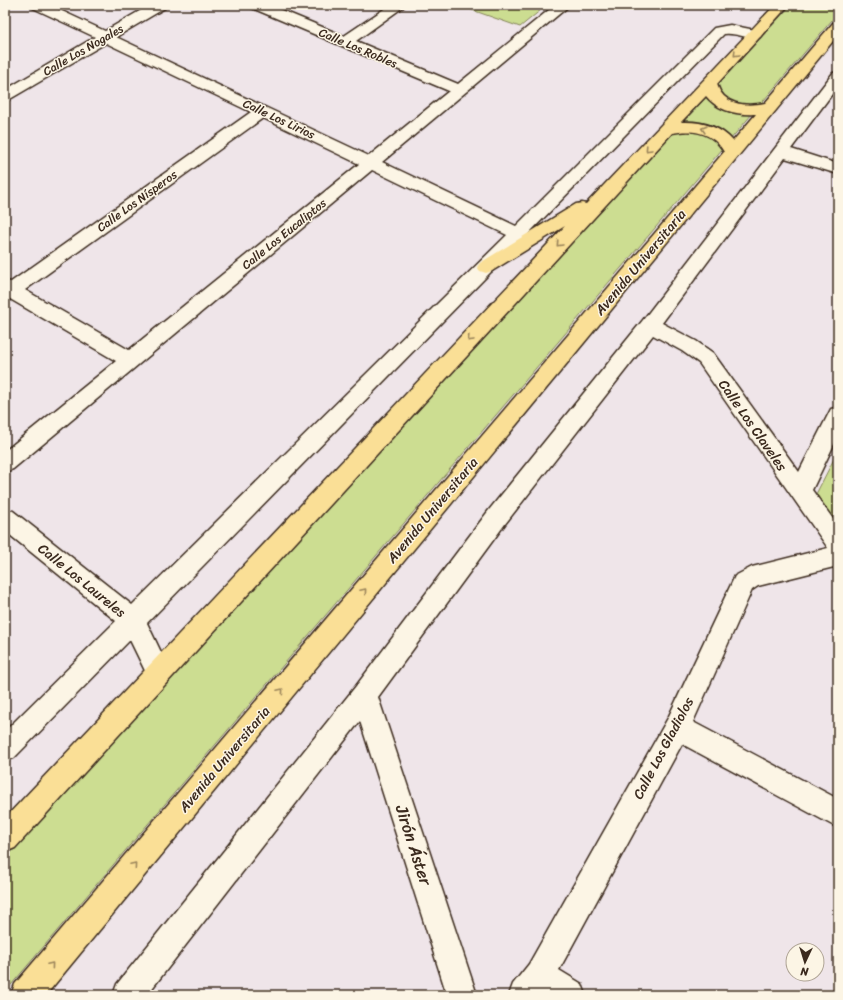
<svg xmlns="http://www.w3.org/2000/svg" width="843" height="1000" font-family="Sriracha,sans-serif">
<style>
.green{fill:#ccdd91;stroke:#848458}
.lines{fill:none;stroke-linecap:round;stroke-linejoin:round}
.minor-casing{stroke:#3b2a1e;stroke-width:3}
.major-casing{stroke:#3b2a1e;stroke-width:3}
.minor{fill:#fcf5e5;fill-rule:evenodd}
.major{fill:#fadf96;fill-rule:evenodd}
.oneway{stroke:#9a845a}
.labels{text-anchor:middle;stroke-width:3;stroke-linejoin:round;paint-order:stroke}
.far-street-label{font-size:12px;fill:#3b2a1e;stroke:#fcf5e5}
.street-label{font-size:14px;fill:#3b2a1e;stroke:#fcf5e5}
.near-street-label{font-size:17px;fill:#3b2a1e;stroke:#fcf5e5}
</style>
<rect width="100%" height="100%" fill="#efe5e9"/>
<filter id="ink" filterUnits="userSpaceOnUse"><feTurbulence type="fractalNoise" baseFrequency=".025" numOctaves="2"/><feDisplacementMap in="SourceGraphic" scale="8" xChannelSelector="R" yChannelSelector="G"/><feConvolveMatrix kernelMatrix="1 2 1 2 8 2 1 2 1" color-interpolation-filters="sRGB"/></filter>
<g filter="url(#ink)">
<!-- green -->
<g class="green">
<polygon points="458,5 547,5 520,27"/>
<polygon points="791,5 827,5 838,8 838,13 5,992 5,859"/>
<polygon points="838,451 838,523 815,496"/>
</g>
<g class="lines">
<!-- minor casing -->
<g class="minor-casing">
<g id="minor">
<path d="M31,5H49L105,31L150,5H167L165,8L116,37L369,156L449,91L252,8L250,5H269L344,36L390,5H406L356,41L458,84L555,5H570L382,162L516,226L714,28L730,25L760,31L762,34L760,37C748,40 736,32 724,34L147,623L171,673L168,681L159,685L150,681L130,640L14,758L5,762V731L116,621L5,531V509L13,511L132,605L507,235L372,170L13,469L5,472V451L116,361L5,296V281L11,282L251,112L106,43L10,99L5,101V90L95,37L33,8ZM263,118L359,164L129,350L25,290Z"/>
<polygon points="838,72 838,86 791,149 838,164 838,174 785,158 662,323 696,341 713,353 799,472 831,409 838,407 838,436 812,490 838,526 838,566 758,586 752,590 693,722 838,799 838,828 682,744 559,970 582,984 586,995 509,995 513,984 529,964 668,718 735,576 752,567 828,548 699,363 682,351 653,335 505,524 378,697 477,995 447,995 360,721 147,995 113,995 117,984 356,686 489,510 643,320 833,73"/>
</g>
</g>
<!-- major casing -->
<g class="major-casing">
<path id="major" d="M775,5H789L717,84C723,105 745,107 765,103L833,23L838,22V35L46,995H11L15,984L724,152C713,132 692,129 672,133L15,848L5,852V818L565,226L492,271L486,273L480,271L477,267L480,263L576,204L582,203L586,204ZM706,96C718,111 737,115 756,114L733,141C720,126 701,121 681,122Z"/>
</g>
<!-- minor -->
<use href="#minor" class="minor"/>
<!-- major -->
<use href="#major" class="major"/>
</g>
<!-- one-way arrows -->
<defs><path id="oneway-chevron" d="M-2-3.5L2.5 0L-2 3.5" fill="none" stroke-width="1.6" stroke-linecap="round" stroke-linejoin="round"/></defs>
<g class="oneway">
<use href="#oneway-chevron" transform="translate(736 54) rotate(133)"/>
<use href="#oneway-chevron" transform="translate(704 129) rotate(-164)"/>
<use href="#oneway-chevron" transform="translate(648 149) rotate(133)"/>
<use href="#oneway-chevron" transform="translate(559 244) rotate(133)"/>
<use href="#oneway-chevron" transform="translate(470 339) rotate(133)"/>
<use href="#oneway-chevron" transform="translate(364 591) rotate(-50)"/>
<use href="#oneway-chevron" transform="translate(281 691) rotate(-50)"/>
<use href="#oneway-chevron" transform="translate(134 865) rotate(-50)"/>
<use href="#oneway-chevron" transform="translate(51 965) rotate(-50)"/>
</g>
</g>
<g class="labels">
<!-- far-street labels -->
<g class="far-street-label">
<text transform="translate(358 48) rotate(23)" y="4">Calle Los Robles</text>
<text transform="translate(83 50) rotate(-30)" y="4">Calle Los Nogales</text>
<text transform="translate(279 119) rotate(25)" y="4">Calle Los Lirios</text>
<text transform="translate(137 201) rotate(-36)" y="4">Calle Los Nísperos</text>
<text transform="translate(284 234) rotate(-39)" y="4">Calle Los Eucaliptos</text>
</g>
<!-- street labels -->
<g class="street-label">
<text transform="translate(640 262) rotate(-50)" y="5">Avenida Universitaria</text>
<text transform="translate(753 425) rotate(55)" y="5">Calle Los Claveles</text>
<text transform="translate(432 510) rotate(-50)" y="5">Avenida Universitaria</text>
<text transform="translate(82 580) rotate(39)" y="5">Calle Los Laureles</text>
<text transform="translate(663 748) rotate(-62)" y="5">Calle Los Gladiolos</text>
<text transform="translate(224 759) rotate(-50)" y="5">Avenida Universitaria</text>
</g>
<!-- near-street labels -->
<g class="near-street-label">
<text transform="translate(414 845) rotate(72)" y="6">Jirón Áster</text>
</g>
</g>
<!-- margin -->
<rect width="843" height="1000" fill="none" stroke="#fcf5e5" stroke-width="20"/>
<rect x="10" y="10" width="823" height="980" fill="none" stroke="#3b2a1e" stroke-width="1.5" filter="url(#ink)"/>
<!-- north arrow -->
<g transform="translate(805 962) rotate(184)"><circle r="19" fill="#fcf5e5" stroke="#afa495"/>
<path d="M0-3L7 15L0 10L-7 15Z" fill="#3b2a1e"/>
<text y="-6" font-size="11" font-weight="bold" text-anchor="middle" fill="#3b2a1e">N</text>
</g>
</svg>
